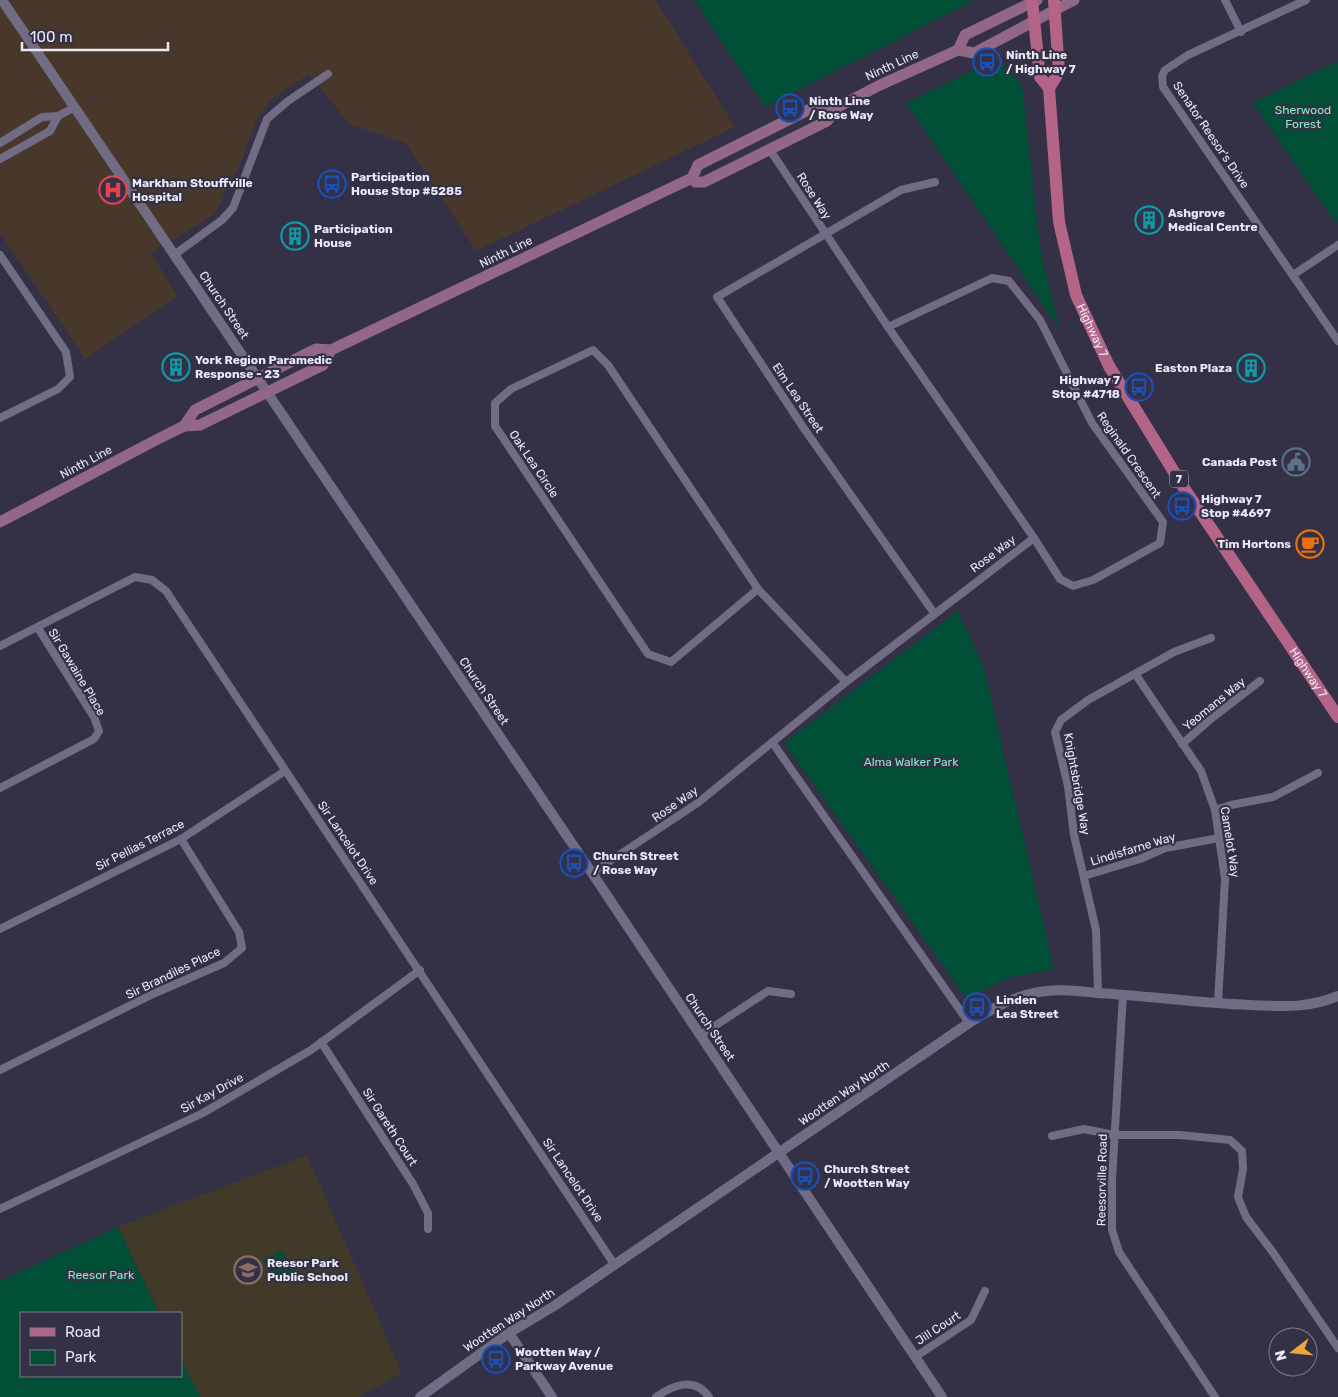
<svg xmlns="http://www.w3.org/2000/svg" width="1338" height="1397" font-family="Rubik,sans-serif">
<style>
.education{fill:#423a29}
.medical{fill:#47382b}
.green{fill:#004f36}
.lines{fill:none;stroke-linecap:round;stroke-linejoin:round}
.minor{stroke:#716c84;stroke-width:8}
.tertiary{stroke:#716c84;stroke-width:10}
.secondary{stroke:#926886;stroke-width:11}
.primary{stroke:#b36487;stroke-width:12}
.labels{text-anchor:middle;stroke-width:4.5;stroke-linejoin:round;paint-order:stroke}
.shield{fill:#343045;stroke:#b4b1c1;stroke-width:1}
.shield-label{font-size:11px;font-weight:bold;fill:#ebe8f6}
.poi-label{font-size:12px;font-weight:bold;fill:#ebe8f6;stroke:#343045;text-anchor:start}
.street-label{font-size:12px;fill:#ebe8f6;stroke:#343045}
.park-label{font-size:12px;fill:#81f0bf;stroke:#343045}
</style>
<rect width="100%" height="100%" fill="#343045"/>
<!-- education -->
<polygon class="education" points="307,1155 402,1373 358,1397 200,1397 181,1359 181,1313 159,1313 118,1227"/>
<!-- medical -->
<polygon class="medical" points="0,0 656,0 735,127 476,251 406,143 349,124 309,74 272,99 256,120 240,165 214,215 151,253 178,296 85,359 0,233"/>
<!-- green -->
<g class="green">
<polygon points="694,0 972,0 973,1 765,107"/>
<polygon points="1338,61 1338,220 1335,222 1253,103"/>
<polygon points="986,64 1004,65 1022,85 1041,255 1060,330 906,103"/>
<polygon points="958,611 984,668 1054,969 1008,978 967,999 784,743"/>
<polygon points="118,1227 159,1313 21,1313 21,1376 181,1376 181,1359 200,1397 0,1397 0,1281"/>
<polygon points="281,1250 294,1271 275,1282 263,1261"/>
</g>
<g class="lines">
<!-- minor -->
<g class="minor">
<polyline points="1225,0 1241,32"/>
<polyline points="1306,0 1188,55 1165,70 1162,76 1163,87 1338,341"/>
<polyline points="0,143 42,117 58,116 75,107"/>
<polyline points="770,150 888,327 1034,538 1060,579 1073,586 1093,580 1160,543 1163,522 1092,423 1040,320 1009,281 992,278 888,327"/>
<polyline points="0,159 50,131 58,116"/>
<polyline points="0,255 66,352 70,377 58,389 0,418"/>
<polyline points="174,255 222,220 233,208 267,119 288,101 328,74"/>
<polyline points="1293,275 1338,245"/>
<polyline points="758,589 608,365 593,350 511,389 495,403 495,426 648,654 671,662 758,589 846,682"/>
<polyline points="934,613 805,430 717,297 901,190 935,182"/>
<polyline points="0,646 135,577 152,580 166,591 614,1264"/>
<polyline points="1136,675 1201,771 1215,810 1225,879 1218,1003"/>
<polyline points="772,742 969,1023"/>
<polyline points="1182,744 1212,718 1260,681"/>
<polyline points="0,788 94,739 99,731 94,717 38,628"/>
<polyline points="1215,810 1231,805 1273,797 1318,773"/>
<polyline points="592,873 699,802 846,682 1034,538"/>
<polyline points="1084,876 1140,859 1165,848 1219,838"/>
<polyline points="0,929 181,839 285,771"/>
<polyline points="1098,993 1096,930 1074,835 1068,786 1055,732 1061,720 1088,700 1174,652 1211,638"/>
<polyline points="1123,994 1112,1180 1112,1230 1119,1252 1215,1397"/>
<polyline points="701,1035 768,991 791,994"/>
<polyline points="321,1042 413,1184 428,1213 428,1229"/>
<polyline points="0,1070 153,994 224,963 242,948 239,932 181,839"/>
<polyline points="1052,1136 1084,1129 1114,1135 1180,1135 1230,1140 1242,1151 1243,1169 1238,1197 1246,1217 1272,1251 1338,1348"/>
<polyline points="0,1209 203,1113 311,1050 420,970"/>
<polyline points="915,1357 971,1320 985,1291"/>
<path d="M656,1397C673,1385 695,1376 709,1397"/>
</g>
<!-- tertiary -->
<g class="tertiary">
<polyline points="2,0 592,873 942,1397"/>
<polyline points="509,1333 552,1397"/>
<path d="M420,1397L509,1333L554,1306L969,1023C990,1010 1010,998 1034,993C1055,988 1077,991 1098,993C1148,996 1199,1003 1249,1005C1282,1006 1306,1009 1338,996"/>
</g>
<!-- secondary -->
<g class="secondary">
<polyline points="958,50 965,35 1037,0"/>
<polyline points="692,178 695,182 704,182 827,121 838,107 880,85 958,50 974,53 1074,0"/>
<polyline points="184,426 195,410 316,349 331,350 692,178 698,165 820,104 838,107"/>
<polyline points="0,522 156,440 184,426 200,425 323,365 331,350"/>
</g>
<!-- primary -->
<g class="primary">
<path id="s1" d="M1032,0L1040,77L1049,88L1059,222L1076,295L1109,366L1182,485L1338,717"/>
<polyline points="1049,88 1059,72 1054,0"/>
</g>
</g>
<!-- icons -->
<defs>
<g id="bus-ring" transform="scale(1.4375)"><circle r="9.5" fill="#343045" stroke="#1a4fb4" stroke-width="1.5"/><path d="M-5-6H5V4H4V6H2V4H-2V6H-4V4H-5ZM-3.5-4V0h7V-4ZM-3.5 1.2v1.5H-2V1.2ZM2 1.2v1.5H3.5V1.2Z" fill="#1a4fb4"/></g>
<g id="hospital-ring" transform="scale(1.4375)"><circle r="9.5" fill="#343045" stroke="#e0444e" stroke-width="1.5"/><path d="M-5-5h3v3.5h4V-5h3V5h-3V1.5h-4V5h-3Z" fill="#e0444e"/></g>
<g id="building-ring" transform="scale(1.4375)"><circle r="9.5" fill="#343045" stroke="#0f9aa8" stroke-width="1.5"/><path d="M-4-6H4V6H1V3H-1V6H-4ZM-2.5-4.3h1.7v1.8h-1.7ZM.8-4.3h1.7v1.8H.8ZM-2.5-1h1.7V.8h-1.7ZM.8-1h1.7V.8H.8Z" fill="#0f9aa8"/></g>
<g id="civic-ring" transform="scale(1.4375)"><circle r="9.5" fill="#343045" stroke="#5c6f8a" stroke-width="1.5"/><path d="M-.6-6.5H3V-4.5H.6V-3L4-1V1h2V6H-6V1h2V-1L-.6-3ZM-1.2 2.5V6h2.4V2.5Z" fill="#5c6f8a"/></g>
<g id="cafe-ring" transform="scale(1.4375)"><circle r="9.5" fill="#343045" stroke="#e8710a" stroke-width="1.5"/><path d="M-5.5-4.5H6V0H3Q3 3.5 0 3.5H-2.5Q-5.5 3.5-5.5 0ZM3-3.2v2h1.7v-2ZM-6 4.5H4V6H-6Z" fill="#e8710a"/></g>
<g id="school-ring" transform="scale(1.4375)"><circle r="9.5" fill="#343045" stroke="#8d6e63" stroke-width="1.5"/><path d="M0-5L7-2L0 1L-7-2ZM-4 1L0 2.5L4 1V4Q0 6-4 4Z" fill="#8d6e63"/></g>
</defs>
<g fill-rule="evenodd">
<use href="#bus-ring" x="987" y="62"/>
<use href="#bus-ring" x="790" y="108"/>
<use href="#bus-ring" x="332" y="184"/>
<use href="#hospital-ring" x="113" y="190"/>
<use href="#building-ring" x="1149" y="220"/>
<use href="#building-ring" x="295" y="236"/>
<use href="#building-ring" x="176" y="367"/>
<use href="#building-ring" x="1251" y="368"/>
<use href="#bus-ring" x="1139" y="387"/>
<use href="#civic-ring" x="1296" y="462"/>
<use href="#bus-ring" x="1182" y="506"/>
<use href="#cafe-ring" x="1310" y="544"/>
<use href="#bus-ring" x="574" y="863"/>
<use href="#bus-ring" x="977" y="1007"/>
<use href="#bus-ring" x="805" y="1176"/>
<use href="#school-ring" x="248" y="1270"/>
<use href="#bus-ring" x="496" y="1359"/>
</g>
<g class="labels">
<!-- shield labels -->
<rect class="shield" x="1170" y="470.5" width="18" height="17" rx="4"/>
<g class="shield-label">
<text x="1179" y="483">7</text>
</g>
<!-- poi labels -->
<g class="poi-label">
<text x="1006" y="59">Ninth Line<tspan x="1006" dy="14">/ Highway 7</tspan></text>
<text x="809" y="105">Ninth Line<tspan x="809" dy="14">/ Rose Way</tspan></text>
<text x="351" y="181">Participation<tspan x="351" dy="14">House Stop #5285</tspan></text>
<text x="132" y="187">Markham Stouffville<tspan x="132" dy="14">Hospital</tspan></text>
<text x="1168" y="217">Ashgrove<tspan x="1168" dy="14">Medical Centre</tspan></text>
<text x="314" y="233">Participation<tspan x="314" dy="14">House</tspan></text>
<text x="195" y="364">York Region Paramedic<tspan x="195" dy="14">Response - 23</tspan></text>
<text x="1232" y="372" text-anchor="end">Easton Plaza</text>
<text x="1120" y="384" text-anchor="end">Highway 7<tspan x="1120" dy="14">Stop #4718</tspan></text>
<text x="1277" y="466" text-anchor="end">Canada Post</text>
<text x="1201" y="503">Highway 7<tspan x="1201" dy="14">Stop #4697</tspan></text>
<text x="1291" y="548" text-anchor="end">Tim Hortons</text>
<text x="593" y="860">Church Street<tspan x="593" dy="14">/ Rose Way</tspan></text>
<text x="996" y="1004">Linden<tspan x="996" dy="14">Lea Street</tspan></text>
<text x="824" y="1173">Church Street<tspan x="824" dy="14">/ Wootten Way</tspan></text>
<text x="267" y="1267">Reesor Park<tspan x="267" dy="14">Public School</tspan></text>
<text x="515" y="1356">Wootten Way /<tspan x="515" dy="14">Parkway Avenue</tspan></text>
</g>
<!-- street labels -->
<g class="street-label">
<text transform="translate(892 65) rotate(-25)" y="4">Ninth Line</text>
<text transform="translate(1211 135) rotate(56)" y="4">Senator Reesor's Drive</text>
<text transform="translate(814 196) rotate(57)" y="4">Rose Way</text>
<text transform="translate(506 252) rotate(-26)" y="4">Ninth Line</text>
<text transform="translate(224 305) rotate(56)" y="4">Church Street</text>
<text dy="4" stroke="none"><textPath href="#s1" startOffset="340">Highway 7</textPath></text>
<text transform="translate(798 398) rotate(56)" y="4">Elm Lea Street</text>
<text transform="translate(1129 455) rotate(55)" y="4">Reginald Crescent</text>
<text transform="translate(86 462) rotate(-28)" y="4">Ninth Line</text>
<text transform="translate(534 464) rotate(56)" y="4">Oak Lea Circle</text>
<text transform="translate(993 554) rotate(-37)" y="4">Rose Way</text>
<text transform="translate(77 672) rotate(59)" y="4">Sir Gawaine Place</text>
<text dy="4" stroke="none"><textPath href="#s1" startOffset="745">Highway 7</textPath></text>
<text transform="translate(484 691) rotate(56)" y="4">Church Street</text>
<text transform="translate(1214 704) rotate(-39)" y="4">Yeomans Way</text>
<text transform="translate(1077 784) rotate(80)" y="4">Knightsbridge Way</text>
<text transform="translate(675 804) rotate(-35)" y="4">Rose Way</text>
<text transform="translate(1230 842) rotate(81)" y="4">Camelot Way</text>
<text transform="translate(348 843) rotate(56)" y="4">Sir Lancelot Drive</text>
<text transform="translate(140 845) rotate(-27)" y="4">Sir Pellias Terrace</text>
<text transform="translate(1133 849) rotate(-17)" y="4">Lindisfarne Way</text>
<text transform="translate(173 973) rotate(-26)" y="4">Sir Brandiles Place</text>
<text transform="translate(710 1027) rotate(56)" y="4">Church Street</text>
<text transform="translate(212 1093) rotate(-29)" y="4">Sir Kay Drive</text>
<text transform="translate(844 1093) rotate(-34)" y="4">Wootten Way North</text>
<text transform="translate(390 1127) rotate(57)" y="4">Sir Gareth Court</text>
<text transform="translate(573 1180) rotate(56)" y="4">Sir Lancelot Drive</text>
<text transform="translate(1102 1180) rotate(-89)" y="4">Reesorville Road</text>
<text transform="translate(509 1320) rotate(-33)" y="4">Wootten Way North</text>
<text transform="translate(938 1328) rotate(-33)" y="4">Jill Court</text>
</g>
<!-- park labels -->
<g class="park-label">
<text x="1303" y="114">Sherwood<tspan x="1303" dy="14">Forest</tspan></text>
<text x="911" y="766">Alma Walker Park</text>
<text x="101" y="1279">Reesor Park</text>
</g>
</g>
<!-- legend -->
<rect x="20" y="1312" width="162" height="65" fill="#343045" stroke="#7d7a8c"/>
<rect x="30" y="1328" width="25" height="8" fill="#b36487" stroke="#7d7a8c"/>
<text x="65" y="1337" font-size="15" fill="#ebe8f6">Road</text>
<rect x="30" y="1350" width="25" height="15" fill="#004f36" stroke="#7d7a8c"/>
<text x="65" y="1362" font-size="15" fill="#ebe8f6">Park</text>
<!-- north arrow -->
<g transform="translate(1293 1352) rotate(254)"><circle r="24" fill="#343045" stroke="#7d7a8c"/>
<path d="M0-4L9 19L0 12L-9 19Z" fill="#eca93a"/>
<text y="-8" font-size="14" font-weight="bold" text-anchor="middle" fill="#ebe8f6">N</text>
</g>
<!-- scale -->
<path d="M22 42v8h146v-8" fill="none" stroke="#ebe8f6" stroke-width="2.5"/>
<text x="30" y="42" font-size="15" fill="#ebe8f6" stroke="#343045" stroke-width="4" paint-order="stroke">100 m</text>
</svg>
